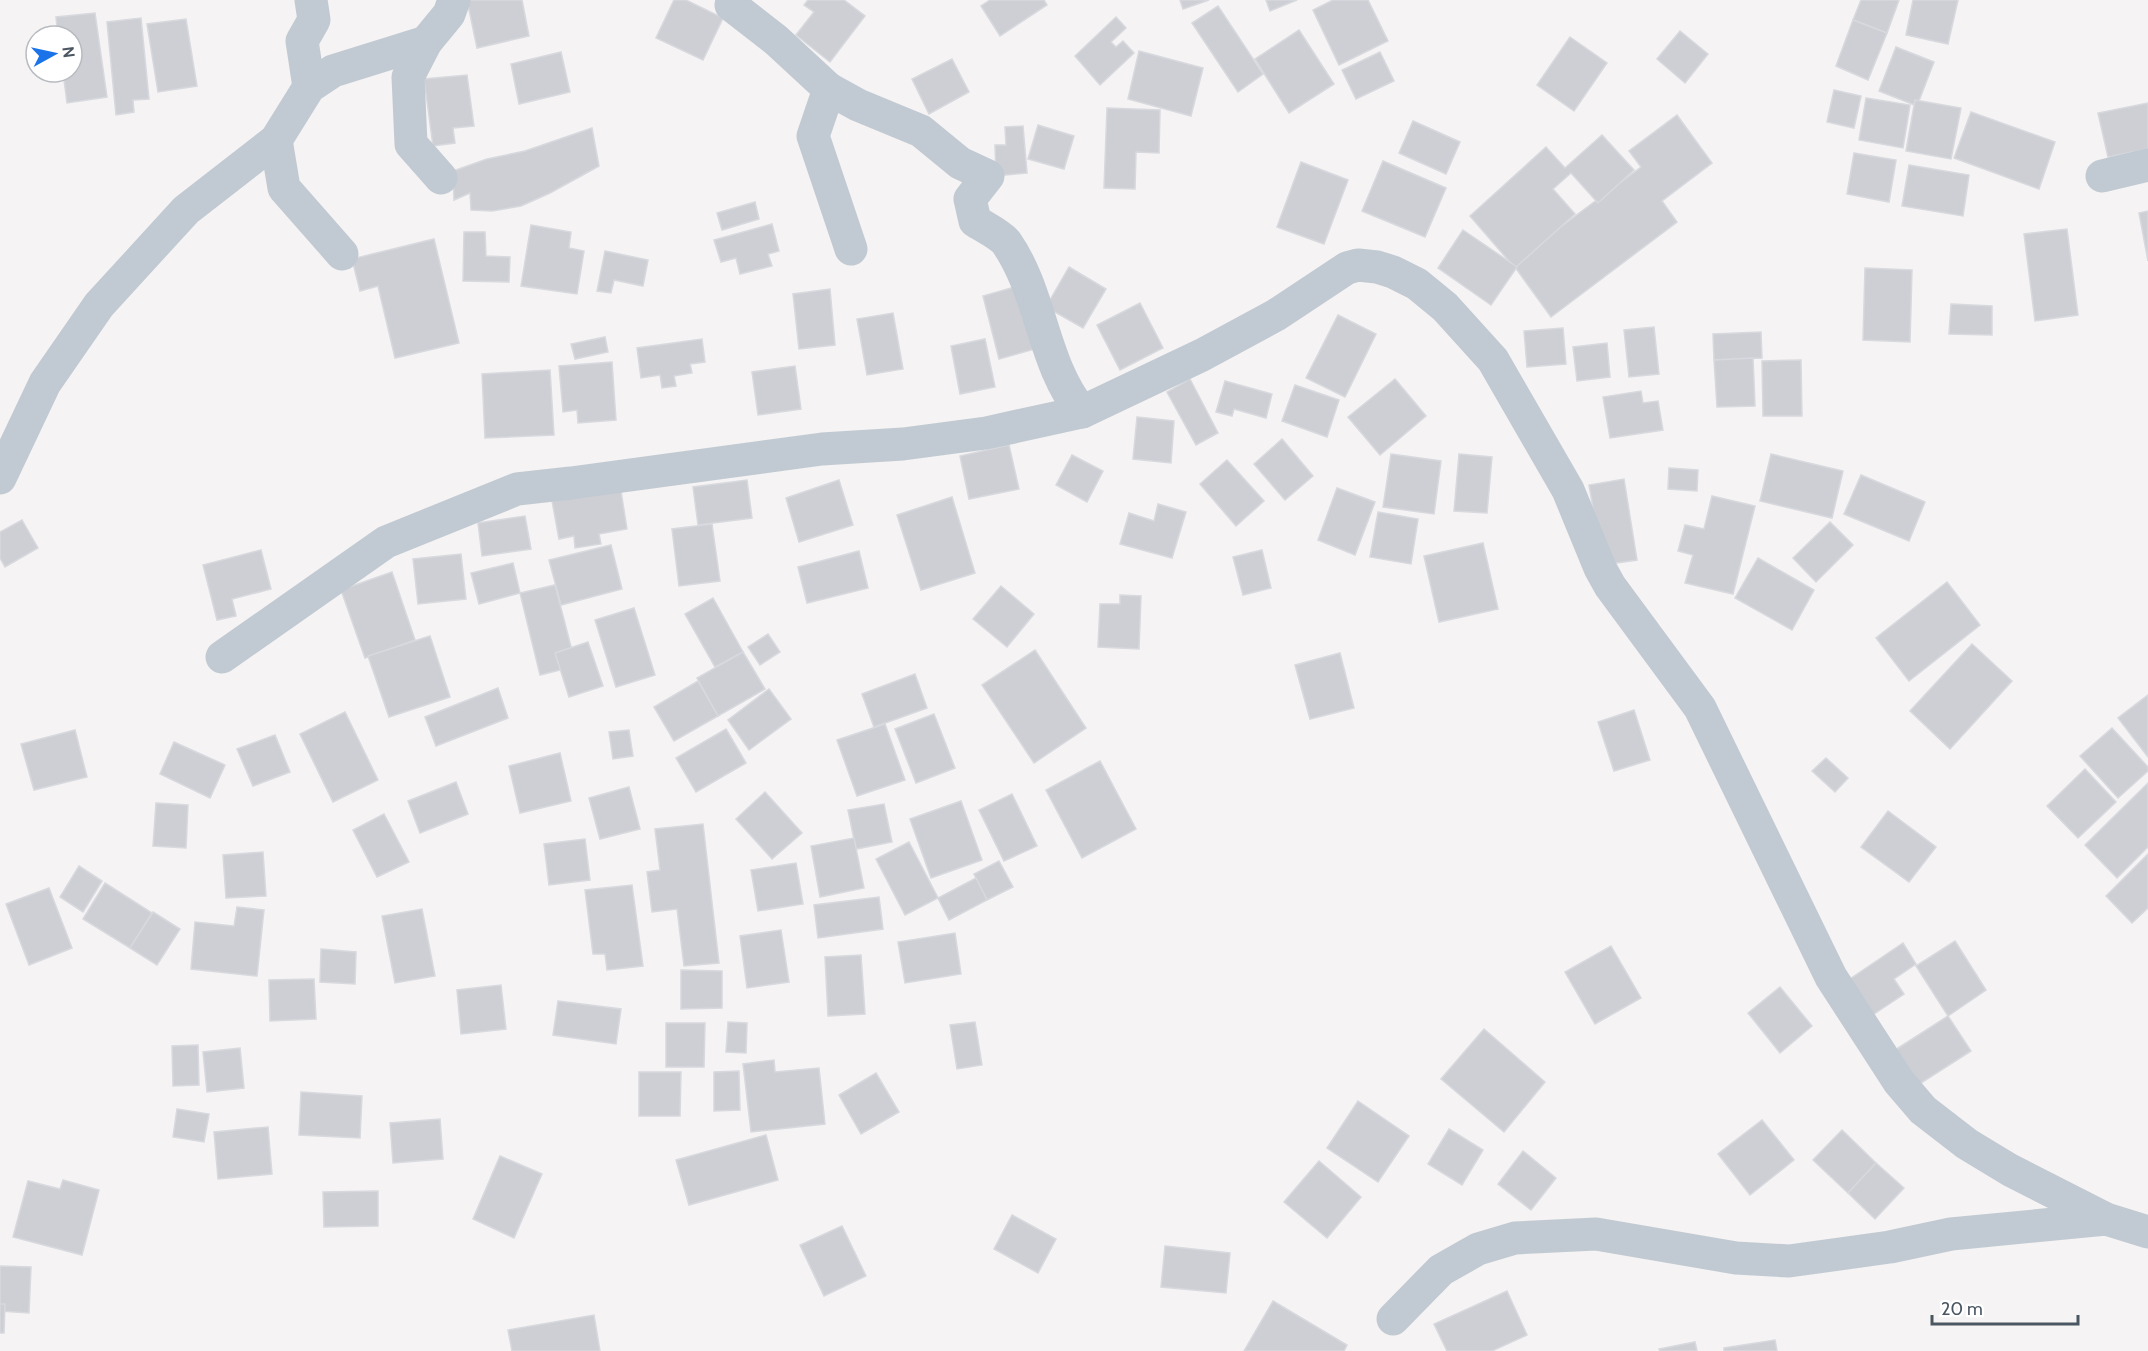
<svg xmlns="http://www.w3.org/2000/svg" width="2148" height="1351" font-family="Cabin,sans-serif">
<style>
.building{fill:#cdcfd5;stroke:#d7d9de;stroke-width:1.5}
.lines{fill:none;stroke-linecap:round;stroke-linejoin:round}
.minor{stroke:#c1cad2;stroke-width:33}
</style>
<rect width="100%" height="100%" fill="#f5f3f3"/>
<!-- building -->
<g class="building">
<polygon points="467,0 522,0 529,36 477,48"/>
<polygon points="674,0 686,0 723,18 703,60 656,38"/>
<polygon points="808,0 844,0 865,16 830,62 796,35 814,12 804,5"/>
<polygon points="990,0 1044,0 1047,5 1000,36 981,6"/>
<polygon points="1180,0 1209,0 1183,9"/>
<polygon points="1266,0 1297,0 1270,11"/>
<polygon points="1333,0 1368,0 1388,41 1339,65 1313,10"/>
<polygon points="1861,0 1899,0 1887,33 1853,20"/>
<polygon points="1913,0 1958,0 1948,44 1906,35"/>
<polygon points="1218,6 1263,74 1238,92 1192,23"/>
<polygon points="95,13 107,97 67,103 63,72 72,72 72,36 58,36 56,17"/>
<polygon points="1116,17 1126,28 1111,42 1116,47 1123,41 1134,53 1100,85 1075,56"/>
<polygon points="141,18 149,99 133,100 134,112 116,115 107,22"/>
<polygon points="186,19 197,86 158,92 147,24"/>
<polygon points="1853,20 1887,33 1868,80 1836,66"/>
<polygon points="1299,30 1334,84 1289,113 1255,59"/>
<polygon points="1680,31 1708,54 1685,83 1657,59"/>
<polygon points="1570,37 1607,63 1574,111 1537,85"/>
<polygon points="1896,47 1934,62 1917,106 1879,91"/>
<polygon points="1139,51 1203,68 1191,116 1128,99"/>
<polygon points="561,52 570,92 519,104 511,64"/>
<polygon points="1380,52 1394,81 1356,99 1342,70"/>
<polygon points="952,59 969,92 929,114 912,79"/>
<polygon points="467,75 474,126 453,128 455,143 433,146 424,79"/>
<polygon points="1834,90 1861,96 1854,128 1827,122"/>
<polygon points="1866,98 1910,105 1903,148 1859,140"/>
<polygon points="1915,100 1961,108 1951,159 1906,151"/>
<polygon points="2148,103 2148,149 2108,157 2098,113"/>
<polygon points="1107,108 1160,110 1159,153 1136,152 1135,189 1104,188"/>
<polygon points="1971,112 2055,142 2039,189 1954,158"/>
<polygon points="1677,115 1712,163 1662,201 1677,222 1551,317 1512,263 1641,167 1629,151"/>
<polygon points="1413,121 1460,142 1446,174 1399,153"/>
<polygon points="1038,125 1074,136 1064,169 1028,159"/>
<polygon points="1023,126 1027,173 996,176 995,145 1006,145 1005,127"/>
<polygon points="592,128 599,166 550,193 521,206 492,211 471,210 470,193 454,200 453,171 487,159 525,151"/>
<polygon points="1602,135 1634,170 1598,203 1571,173 1553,189 1575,214 1515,268 1470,216 1546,147 1565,168"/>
<polygon points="1854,153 1896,160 1889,202 1847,194"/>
<polygon points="1383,161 1446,188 1425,237 1362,211"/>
<polygon points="1301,162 1348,180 1324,244 1277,227"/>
<polygon points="1909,165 1969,175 1963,216 1902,206"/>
<polygon points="755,202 759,219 722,230 717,213"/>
<polygon points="2148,211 2148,261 2139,213"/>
<polygon points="772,224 779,251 768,254 772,266 740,274 736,258 721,262 714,240"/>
<polygon points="531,225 571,232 569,248 584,251 577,294 521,286"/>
<polygon points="2067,229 2078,315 2035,321 2024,234"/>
<polygon points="1463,230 1517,267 1491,305 1438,268"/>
<polygon points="464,232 485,232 486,256 510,257 509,282 463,281"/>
<polygon points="434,239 459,343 395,358 378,286 360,291 352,259"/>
<polygon points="605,251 648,260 643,286 614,280 611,293 597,291"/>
<polygon points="1069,267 1106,289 1083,328 1046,307"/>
<polygon points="1865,268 1912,270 1910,342 1863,340"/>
<polygon points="1025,284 1042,347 999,359 983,296"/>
<polygon points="830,289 835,345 799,349 793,294"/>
<polygon points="1140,303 1163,348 1120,370 1097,325"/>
<polygon points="1951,304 1992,306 1992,335 1949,334"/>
<polygon points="893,313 903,369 867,375 857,319"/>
<polygon points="1338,315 1376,334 1345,397 1306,378"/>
<polygon points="1654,327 1659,374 1629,377 1624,330"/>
<polygon points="1563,328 1566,364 1527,367 1524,331"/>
<polygon points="1761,332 1762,358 1714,360 1713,334"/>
<polygon points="605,337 608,352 575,359 571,344"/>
<polygon points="702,339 705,362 690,364 692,373 674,376 676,386 662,388 660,375 641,378 637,348"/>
<polygon points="985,339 995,387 960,394 951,346"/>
<polygon points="1607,343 1610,377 1577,381 1573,347"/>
<polygon points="1753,358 1755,406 1717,407 1714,360"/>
<polygon points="1801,360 1802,416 1763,416 1762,361"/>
<polygon points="612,362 616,420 578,423 577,410 563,412 559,366"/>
<polygon points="795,366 801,409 758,415 752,372"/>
<polygon points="550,370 554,435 485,438 482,374"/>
<polygon points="1190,379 1218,433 1196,445 1167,392"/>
<polygon points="1395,379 1426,416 1380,455 1348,417"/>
<polygon points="1225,381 1272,394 1266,418 1234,409 1232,416 1216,412"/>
<polygon points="1295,385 1339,400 1327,437 1282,421"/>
<polygon points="1641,391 1643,403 1658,401 1663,430 1610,438 1603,397"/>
<polygon points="1137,417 1174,421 1171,463 1133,459"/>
<polygon points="1282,439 1313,476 1285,500 1254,464"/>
<polygon points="1009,445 1019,489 969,499 960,456"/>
<polygon points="1391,454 1441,461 1434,514 1383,507"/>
<polygon points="1459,454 1492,457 1487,513 1454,511"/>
<polygon points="1771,454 1843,471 1832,518 1760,501"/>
<polygon points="1072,455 1103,471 1087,502 1056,485"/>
<polygon points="1227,460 1264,501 1236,526 1200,484"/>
<polygon points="1669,468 1698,470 1697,491 1668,489"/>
<polygon points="1861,475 1925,502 1909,541 1844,514"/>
<polygon points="1624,479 1637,560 1603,565 1589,485"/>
<polygon points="747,480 752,518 698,525 693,487"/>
<polygon points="839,480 853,525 799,542 786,498"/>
<polygon points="1337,488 1375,502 1355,555 1318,540"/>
<polygon points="621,491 627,529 599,534 601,544 575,548 574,536 559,539 552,501"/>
<polygon points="1712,496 1755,506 1733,594 1685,583 1693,555 1678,551 1685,525 1704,529"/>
<polygon points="952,497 975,573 921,590 897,515"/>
<polygon points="1158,504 1186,512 1172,558 1120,544 1129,513 1154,521"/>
<polygon points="1378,512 1418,519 1411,564 1370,557"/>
<polygon points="525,516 531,549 482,556 478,523"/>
<polygon points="22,520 38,548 5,567 0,558 0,532"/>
<polygon points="1830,522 1853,545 1816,582 1793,558"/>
<polygon points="712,524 720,581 679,586 672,529"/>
<polygon points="1483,543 1498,609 1439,622 1424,556"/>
<polygon points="611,545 622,589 561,605 549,560"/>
<polygon points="261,550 271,589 232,599 236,616 217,620 203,565"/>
<polygon points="1262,550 1271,588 1243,595 1233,557"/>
<polygon points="859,551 868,588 807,603 798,567"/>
<polygon points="461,554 466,599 418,604 413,559"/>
<polygon points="1758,558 1814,590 1792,630 1735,598"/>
<polygon points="513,563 520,593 479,604 471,573"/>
<polygon points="392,572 415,640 365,658 341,590"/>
<polygon points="1947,582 1980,625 1909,681 1876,638"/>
<polygon points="555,585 576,666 540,675 520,593"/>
<polygon points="1001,586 1034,614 1007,647 973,619"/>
<polygon points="1120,595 1141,596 1139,649 1098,647 1100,604 1120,604"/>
<polygon points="713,598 743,652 715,667 685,614"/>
<polygon points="634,608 655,675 616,687 595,620"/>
<polygon points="768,634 780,652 760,665 748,647"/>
<polygon points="430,636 450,697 389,717 368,656"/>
<polygon points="588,642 603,686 569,697 555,653"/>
<polygon points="1972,644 2012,681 1950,749 1910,711"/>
<polygon points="1035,650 1086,728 1034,763 982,685"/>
<polygon points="743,652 765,689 718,716 697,678"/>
<polygon points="1340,653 1354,708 1310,719 1295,665"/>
<polygon points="915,674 927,708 874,727 862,694"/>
<polygon points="698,681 718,716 674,741 654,707"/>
<polygon points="498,688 508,718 436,746 425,717"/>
<polygon points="769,689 791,719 749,750 728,720"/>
<polygon points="2148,695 2148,757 2118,718"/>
<polygon points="1634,710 1650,760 1614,771 1598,722"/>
<polygon points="345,712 378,780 333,802 300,734"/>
<polygon points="934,714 955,768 916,783 895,729"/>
<polygon points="885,724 905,780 857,796 837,740"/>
<polygon points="2112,728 2148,767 2148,771 2118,798 2080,756"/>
<polygon points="726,729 746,763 696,792 676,758"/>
<polygon points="75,730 87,777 34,790 21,744"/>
<polygon points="629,730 633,756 613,759 609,732"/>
<polygon points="275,735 290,772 253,786 237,749"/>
<polygon points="174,742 225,765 210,798 160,774"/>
<polygon points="560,753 571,801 520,813 509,766"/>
<polygon points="1826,758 1848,778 1835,792 1812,771"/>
<polygon points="1100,761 1136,829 1082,858 1046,790"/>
<polygon points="2085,769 2116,802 2078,838 2047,806"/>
<polygon points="456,782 468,814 420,833 408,801"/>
<polygon points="2148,783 2148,847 2117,878 2085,845"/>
<polygon points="629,787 640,829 600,839 589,798"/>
<polygon points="765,792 802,833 772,859 736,819"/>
<polygon points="1012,794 1037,846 1004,861 979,810"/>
<polygon points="961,801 982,860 931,878 910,819"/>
<polygon points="156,803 188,805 186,848 153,846"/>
<polygon points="884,804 892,842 856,849 848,810"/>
<polygon points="1888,811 1936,847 1909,882 1861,847"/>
<polygon points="384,814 409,862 377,877 353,830"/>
<polygon points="703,824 719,963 684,966 677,909 652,912 647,872 660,870 655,829"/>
<polygon points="854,838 864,888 820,897 811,846"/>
<polygon points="585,839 590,880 549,885 544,844"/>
<polygon points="909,842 938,898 905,915 876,859"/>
<polygon points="263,852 266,896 226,898 223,855"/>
<polygon points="2148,854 2148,908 2132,923 2106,896"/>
<polygon points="999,861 1013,887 987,900 974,874"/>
<polygon points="796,863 803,904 758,911 751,870"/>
<polygon points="79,866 102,881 83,912 60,897"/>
<polygon points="976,878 987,900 949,920 938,898"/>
<polygon points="105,883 152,913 130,948 83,919"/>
<polygon points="632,885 643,966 607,970 605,954 593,954 585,890"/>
<polygon points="49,888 72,948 29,965 6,904"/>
<polygon points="879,897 883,929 818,938 814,905"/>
<polygon points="237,907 264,910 257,976 191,969 195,922 234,926"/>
<polygon points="422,909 435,976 395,983 382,916"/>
<polygon points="153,912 180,929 157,965 130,948"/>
<polygon points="781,930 789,982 747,988 740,936"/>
<polygon points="955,933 961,974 905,983 898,942"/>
<polygon points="1955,941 1986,990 1948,1016 1916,966"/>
<polygon points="1903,943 1916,964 1894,979 1904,994 1871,1016 1847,981"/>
<polygon points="1611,946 1641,998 1595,1024 1565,972"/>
<polygon points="321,949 356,952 355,984 320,982"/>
<polygon points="861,955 865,1014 828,1016 825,957"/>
<polygon points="681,970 722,971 722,1008 681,1009"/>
<polygon points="314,979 316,1019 270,1021 269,980"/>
<polygon points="501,985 506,1029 461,1034 457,990"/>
<polygon points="1780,987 1812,1026 1780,1053 1748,1013"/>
<polygon points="558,1001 621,1009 616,1044 553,1035"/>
<polygon points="1948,1016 1971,1051 1918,1085 1895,1050"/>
<polygon points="728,1022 747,1023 746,1053 726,1052"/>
<polygon points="975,1022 982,1065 957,1069 950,1025"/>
<polygon points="666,1023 705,1023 704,1067 666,1067"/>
<polygon points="1484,1029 1545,1082 1504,1132 1441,1079"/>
<polygon points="198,1045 199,1085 173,1086 172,1046"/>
<polygon points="240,1048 244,1088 207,1092 203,1052"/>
<polygon points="774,1060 775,1072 819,1068 825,1124 751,1132 743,1064"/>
<polygon points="739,1071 740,1110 714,1111 714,1072"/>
<polygon points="639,1072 681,1072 680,1116 639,1116"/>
<polygon points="876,1073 899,1112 861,1134 839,1095"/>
<polygon points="301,1092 362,1096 360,1138 299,1135"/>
<polygon points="1358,1101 1409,1136 1378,1182 1327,1148"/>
<polygon points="177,1109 209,1114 204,1142 173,1137"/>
<polygon points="440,1119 443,1159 393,1163 390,1123"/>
<polygon points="1762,1120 1794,1160 1750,1195 1718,1154"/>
<polygon points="268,1127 272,1174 218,1179 214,1132"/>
<polygon points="1449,1129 1483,1150 1462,1185 1428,1164"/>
<polygon points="1842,1130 1876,1163 1848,1193 1813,1160"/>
<polygon points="766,1135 778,1180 689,1205 676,1160"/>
<polygon points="1523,1151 1556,1178 1531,1210 1498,1184"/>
<polygon points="500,1156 542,1174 514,1238 473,1219"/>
<polygon points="1319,1161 1361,1197 1327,1238 1284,1202"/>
<polygon points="1876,1163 1904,1188 1875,1219 1848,1193"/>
<polygon points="63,1180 99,1190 82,1255 13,1237 28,1181 60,1189"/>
<polygon points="378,1191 378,1226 324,1227 323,1192"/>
<polygon points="1012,1215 1056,1239 1038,1273 994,1249"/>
<polygon points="842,1226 866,1276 824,1296 800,1245"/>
<polygon points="1165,1246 1230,1253 1226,1293 1161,1287"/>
<polygon points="0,1266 31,1267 29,1313 0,1311"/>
<polygon points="1507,1291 1527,1335 1492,1351 1447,1351 1434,1324"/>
<polygon points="1273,1301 1347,1345 1344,1351 1244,1351"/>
<polygon points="0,1304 5,1304 4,1333 0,1333"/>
<polygon points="594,1315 600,1351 512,1351 508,1330"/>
<polygon points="1775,1340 1777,1351 1724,1351 1724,1348"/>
<polygon points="1695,1342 1697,1351 1660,1351 1659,1349"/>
</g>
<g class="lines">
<!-- minor -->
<g class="minor">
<polyline points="731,5 776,40 829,89"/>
<polyline points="309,87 302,41 314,20 311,0"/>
<polyline points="276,140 284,188 342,254"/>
<polyline points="2102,176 2148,165"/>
<polyline points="441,178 411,144 408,77 426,42 449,14 454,0"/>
<path d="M851,249L813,136L829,89L858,105L921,131L960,163L988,176L970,199L975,221C984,227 999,234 1006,242C1042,293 1042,364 1082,412"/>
<polyline points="0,478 45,383 99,305 186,210 276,140 309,87 333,71 426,42"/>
<polyline points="222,657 386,542 517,489 571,483 822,449 903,444 986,433 1082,412 1202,355 1276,315 1347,268 1358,265 1377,267 1393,272 1417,284 1445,307 1493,360 1568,490 1600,568 1610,586 1700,708 1831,977 1899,1082 1923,1110 1967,1144 2010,1170 2106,1219 2148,1232"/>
<polyline points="1393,1319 1441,1270 1478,1249 1515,1238 1596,1234 1736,1258 1789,1261 1890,1247 1951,1234 2106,1219"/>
</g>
</g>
<!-- north arrow -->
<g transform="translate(54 54) rotate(82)"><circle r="28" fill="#ffffff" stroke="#b7bbc0" stroke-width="1.5"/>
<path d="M0-4.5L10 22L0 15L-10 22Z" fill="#1a73e8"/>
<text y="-9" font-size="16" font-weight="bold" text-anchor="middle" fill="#4a5661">N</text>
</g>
<!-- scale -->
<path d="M1932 1315v9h146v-9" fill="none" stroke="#4a5661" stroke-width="3"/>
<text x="1941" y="1315" font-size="18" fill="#4a5661" stroke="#ffffff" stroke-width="4.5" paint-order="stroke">20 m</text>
</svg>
